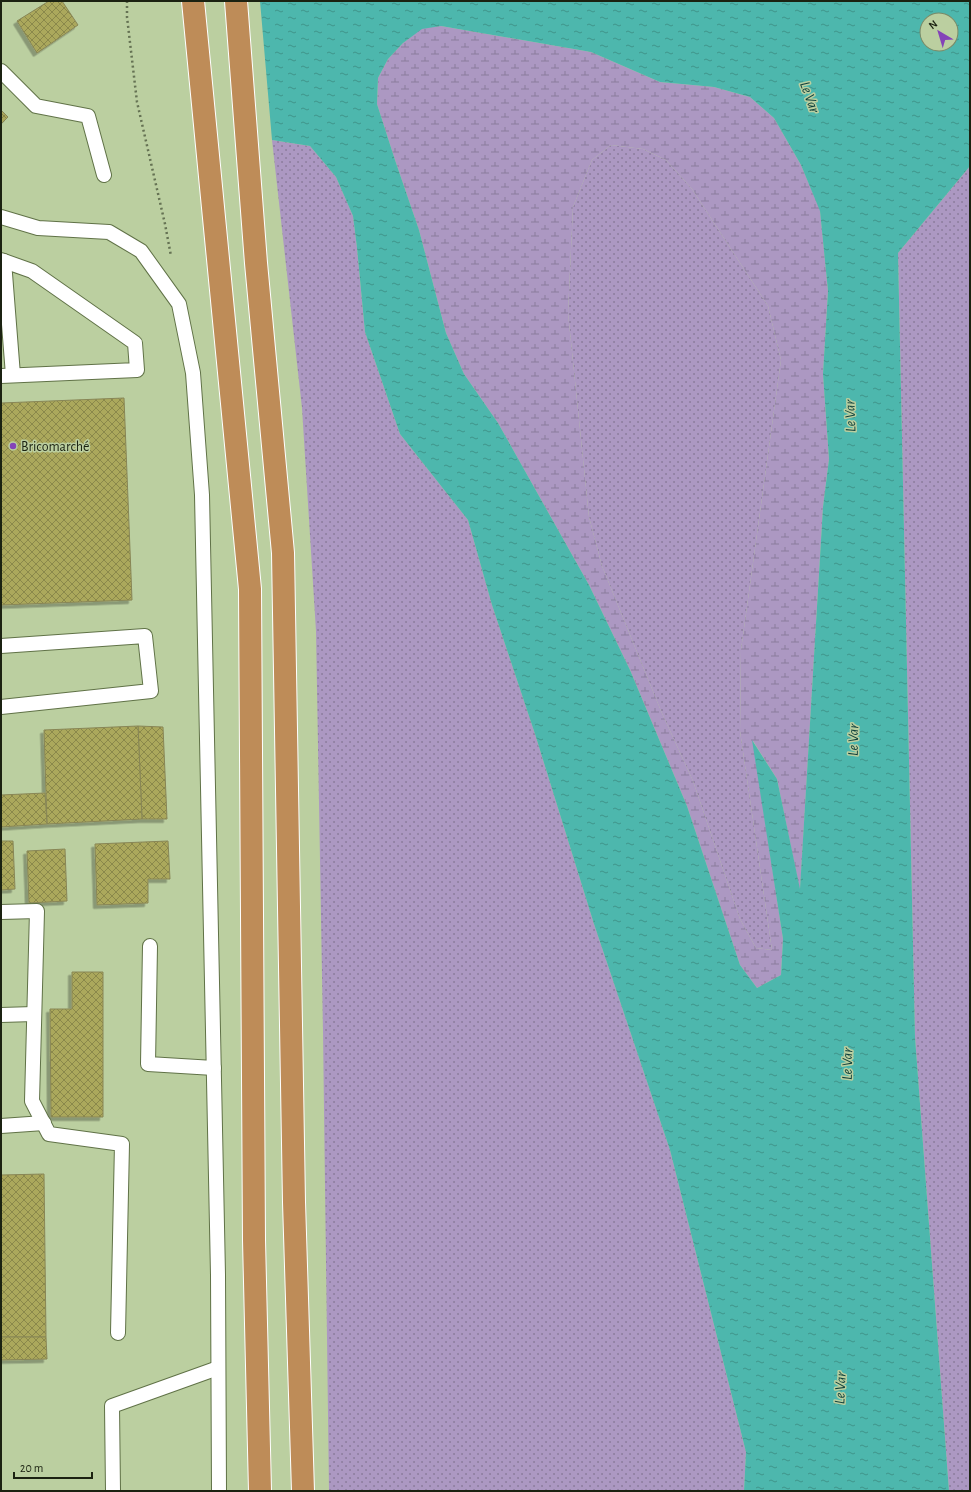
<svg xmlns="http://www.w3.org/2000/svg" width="971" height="1492" font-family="'Alegreya Sans',sans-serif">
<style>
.grass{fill:url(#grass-dots)}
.wetland{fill:url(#wetland-marsh);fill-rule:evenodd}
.water{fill:url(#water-ripples);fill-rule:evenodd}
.building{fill:url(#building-cross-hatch);stroke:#888656;filter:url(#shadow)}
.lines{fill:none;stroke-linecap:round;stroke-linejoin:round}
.lane-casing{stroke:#607247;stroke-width:16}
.highway-casing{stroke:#fff;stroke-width:24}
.path{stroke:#657253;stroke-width:2.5;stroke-dasharray:2 3;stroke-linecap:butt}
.lane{stroke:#fff;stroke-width:14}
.highway{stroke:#be8c58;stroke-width:22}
.poi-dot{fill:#8443b8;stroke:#bbcfa0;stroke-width:1.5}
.labels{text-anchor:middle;stroke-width:3;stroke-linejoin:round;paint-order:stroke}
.poi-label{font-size:14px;fill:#1b2211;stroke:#bbcfa0;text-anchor:start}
.water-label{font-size:15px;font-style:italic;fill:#0d3e3a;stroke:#bbcfa0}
</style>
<defs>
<pattern id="grass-dots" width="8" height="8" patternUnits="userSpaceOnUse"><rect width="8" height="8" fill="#ac98c2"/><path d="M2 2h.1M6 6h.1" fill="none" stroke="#8b7c9c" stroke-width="1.8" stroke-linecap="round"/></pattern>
<pattern id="wetland-marsh" width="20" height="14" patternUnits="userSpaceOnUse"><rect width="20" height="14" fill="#ac98c2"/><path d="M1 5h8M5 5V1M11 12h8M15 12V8" fill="none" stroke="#8b7c9c"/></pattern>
<pattern id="water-ripples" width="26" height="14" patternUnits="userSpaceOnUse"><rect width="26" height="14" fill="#4db7ad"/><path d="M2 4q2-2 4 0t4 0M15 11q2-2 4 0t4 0" fill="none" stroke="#3f948b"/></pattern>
<pattern id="building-cross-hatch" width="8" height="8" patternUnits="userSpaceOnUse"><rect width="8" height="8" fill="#aba85c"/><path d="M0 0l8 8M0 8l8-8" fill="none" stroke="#8a884b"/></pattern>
<filter id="shadow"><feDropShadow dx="-3.5" dy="3.5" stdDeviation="0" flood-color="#0004"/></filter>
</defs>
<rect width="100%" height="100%" fill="#bbcfa0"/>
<!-- grass -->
<g class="grass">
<polygon points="272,140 310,146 336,177 353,216 357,248 365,332 400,434 468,520 492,605 535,734 594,924 670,1150 746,1452 744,1491 329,1491 323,1032 316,631 302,408"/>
<polygon points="611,145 643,149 666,160 692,189 768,306 781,360 741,650 740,731 772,950 756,948 740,919 693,781 661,711 602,566 589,517 568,313 573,207 592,160"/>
<polygon points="970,166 970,1491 949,1491 915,1037 898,253"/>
</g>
<!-- wetland -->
<path class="wetland" d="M441,26L591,52L660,82L714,87L750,97L774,118L801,165L820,210L828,291L823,374L829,459L823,507L800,891L777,779L753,741L783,939L781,975L757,988L740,965L687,806L630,670L589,585L498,423L464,374L446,333L419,230L395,160L377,104L378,78L388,59L403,43L422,28ZM611,145L643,149L666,160L692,189L768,306L781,360L741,650L740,731L772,950L756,948L740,919L693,781L661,711L602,566L589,517L568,313L573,207L592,160Z"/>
<!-- water -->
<path class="water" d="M260,1H970V166L898,253L915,1037L949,1491H744L746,1452L670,1150L594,924L535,734L492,605L468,520L400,434L365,332L357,248L353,216L336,177L310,146L272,140ZM927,20H951V44H927ZM441,26L591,52L660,82L714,87L750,97L774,118L801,165L820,211L828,291L823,374L829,459L823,507L800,889L777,779L752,740L783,939L781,975L757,988L740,965L687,806L630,670L589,585L498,423L464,374L446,333L419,230L395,160L377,104L378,78L388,59L403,43L422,29Z"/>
<!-- building -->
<g class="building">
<polygon points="49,1 62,1 78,25 37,53 17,21"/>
<polygon points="1,110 8,117 1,124"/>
<polygon points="124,398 132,600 1,605 1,403"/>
<polygon points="138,726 163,727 167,819 142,819"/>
<polygon points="138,726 142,819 47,824 44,730"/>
<polygon points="45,793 47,824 1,827 1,795"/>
<polygon points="1,841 13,841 15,889 1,890"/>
<polygon points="168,841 170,879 148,879 148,903 97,905 95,844"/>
<polygon points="65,849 67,901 29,903 27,851"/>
<polygon points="72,972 103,972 103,1117 51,1117 50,1009 72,1009"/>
<polygon points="44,1174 46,1337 1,1337 1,1175"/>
<polygon points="1,1337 46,1337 47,1359 1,1360"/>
</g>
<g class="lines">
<!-- lane casing -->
<g class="lane-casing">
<g id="lane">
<polyline points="1,71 36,106 88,116 104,175"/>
<polyline points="1,217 38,228 109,232 141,251 179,304 193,373 202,495 218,1275 219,1491"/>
<polyline points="1,260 32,271 135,343 137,370 1,376"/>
<polyline points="4,261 13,375"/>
<polyline points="1,646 145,636 151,691 1,707"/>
<polyline points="1,912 37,911 32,1101 49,1134 122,1144 118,1333"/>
<polyline points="150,946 148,1064 214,1068"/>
<polyline points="1,1015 34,1014"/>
<polyline points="1,1126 44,1123"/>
<polyline points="113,1491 112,1406 218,1368"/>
</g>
</g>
<!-- highway casing -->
<g class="highway-casing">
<g id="highway">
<polyline points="193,1 250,589 254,1240 260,1491"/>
<polyline points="236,1 256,263 283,553 294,1202 303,1491"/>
</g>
</g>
<!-- path -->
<polyline class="path" points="127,1 127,17 137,102 165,224 171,256"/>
<!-- lane -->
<use href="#lane" class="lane"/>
<!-- highway -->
<use href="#highway" class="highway"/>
</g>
<!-- markers -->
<circle class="poi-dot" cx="13" cy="446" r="4"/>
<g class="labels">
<!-- poi labels -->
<g class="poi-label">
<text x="21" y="451">Bricomarché</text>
</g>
<!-- water labels -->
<g class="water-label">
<text transform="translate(810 97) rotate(70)" y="5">Le Var</text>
<text transform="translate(850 416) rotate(-92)" y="5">Le Var</text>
<text transform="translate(853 740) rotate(-89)" y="5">Le Var</text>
<text transform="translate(847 1064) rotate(-89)" y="5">Le Var</text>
<text transform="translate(840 1388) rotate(-87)" y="5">Le Var</text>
</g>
</g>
<!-- border -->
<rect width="971" height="1492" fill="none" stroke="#1b2211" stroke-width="4"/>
<!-- north arrow -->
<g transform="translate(939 32) rotate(322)"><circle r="19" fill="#bbcfa0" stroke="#7b8a67"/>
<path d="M0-3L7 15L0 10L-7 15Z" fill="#8443b8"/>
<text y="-6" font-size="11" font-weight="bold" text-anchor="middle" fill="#1b2211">N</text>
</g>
<!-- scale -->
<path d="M14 1472v6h78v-6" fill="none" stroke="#1b2211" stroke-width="2"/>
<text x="20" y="1472" font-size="12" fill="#1b2211" stroke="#bbcfa0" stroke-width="3" paint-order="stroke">20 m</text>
</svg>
